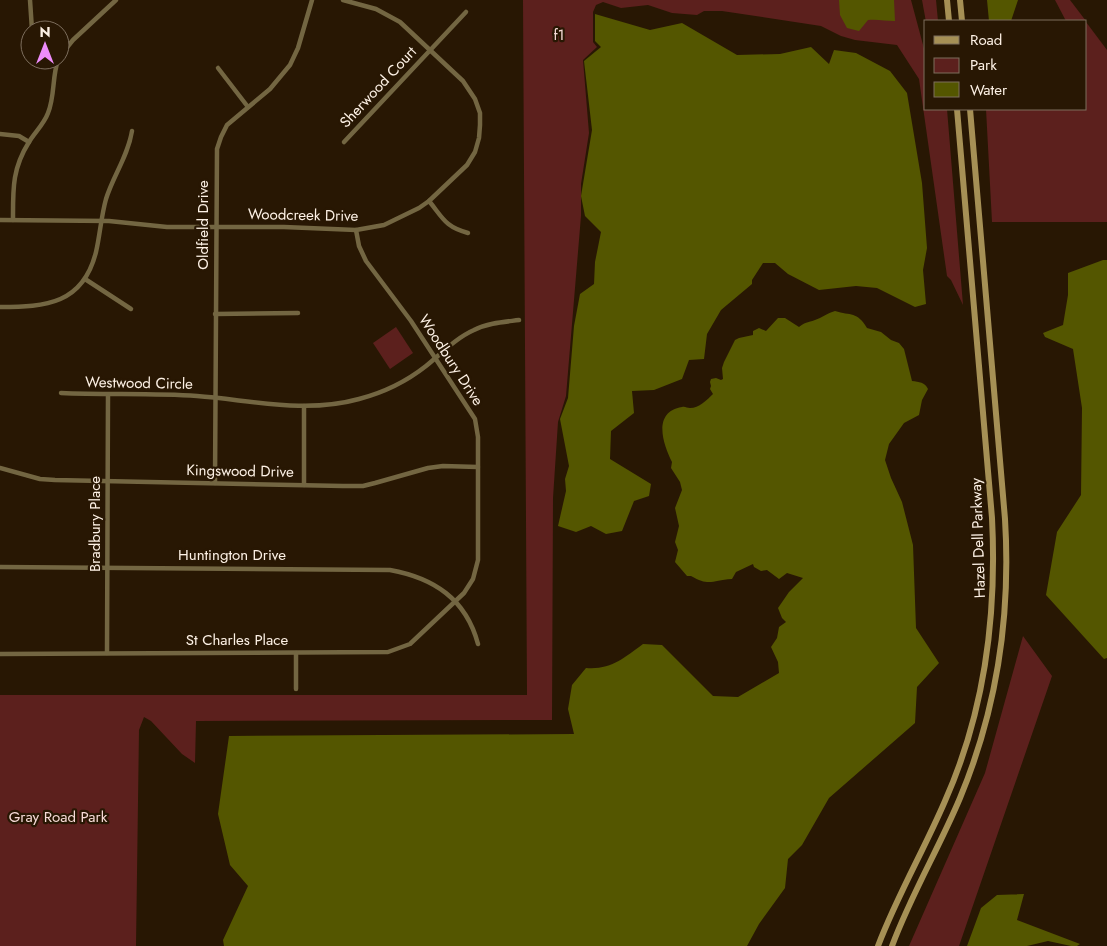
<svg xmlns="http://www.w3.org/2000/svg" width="1107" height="946" font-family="Jost,sans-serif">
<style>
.green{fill:#5c201d}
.water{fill:#545600}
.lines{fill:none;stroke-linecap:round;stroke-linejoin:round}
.minor{stroke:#736642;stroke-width:4.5}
.secondary{stroke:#a69055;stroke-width:6}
.labels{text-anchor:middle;stroke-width:4.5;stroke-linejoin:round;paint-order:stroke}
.park-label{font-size:15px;fill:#f6dbd7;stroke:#281703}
.street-label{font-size:15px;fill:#fdf1e5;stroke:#281703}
</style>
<rect width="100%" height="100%" fill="#281703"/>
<!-- green -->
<g class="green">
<polygon points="523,0 911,0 926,56 926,109 947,109 963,305 951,280 947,276 919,79 897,45 855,40 841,36 821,26 722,11 704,11 697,15 672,13 648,5 621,8 603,2 596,5 593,12 593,42 597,47 583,60 589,133 581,184 581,216 566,396 558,422 553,498 552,720 196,721 195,763 182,754 151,721 144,717 139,730 136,946 0,946 0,695 527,695"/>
<polygon points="922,0 936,0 938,21 926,22"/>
<polygon points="1055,0 1070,0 1086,21 1066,21"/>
<polygon points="1086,22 1107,50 1107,222 992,222 986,109 1086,109"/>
<polygon points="396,327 413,353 390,369 373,343"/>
<polygon points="1023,636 1052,676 959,946 909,946 985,773"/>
</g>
<!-- water -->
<g class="water">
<path d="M839,0H894L895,21C885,21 878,19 868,20L859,31L847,28L840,15Z"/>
<polygon points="987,0 1018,0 1011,21 989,21"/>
<polygon points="595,14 650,30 682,23 737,55 780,54 811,47 829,64 834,50 856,53 890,71 907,93 922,183 927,248 923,270 926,304 915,307 877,288 856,286 819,290 788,274 775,263 763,263 752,280 752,284 721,310 707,334 704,359 689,360 682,379 654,390 632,391 634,413 611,431 610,459 651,484 649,496 634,501 622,531 606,534 591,526 576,532 558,526 566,491 565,479 569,466 560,419 568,398 574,326 580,294 594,284 595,262 601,232 585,216 581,196 592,130 584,61 601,47 595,41"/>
<polygon points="1103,260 1107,260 1107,658 1104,659 1046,595 1057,532 1081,495 1082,408 1073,349 1045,337 1043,333 1063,325 1068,295 1068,273"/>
<path d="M835,311C851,316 857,311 867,328L881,332L891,340L899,343L904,349L912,381C919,382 925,382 928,389L922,400L919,415L904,423L889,444L885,460L891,478L902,502L913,545L916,628L939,663L917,687L915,723L829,798L802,845L788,859L785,888L759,924L747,946H224L223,940L248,886L230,865L218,814L229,736L574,734L568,709L572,685L586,668C611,670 624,658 643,644L662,645L713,696L738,697L779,673L778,662L771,647L777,638L779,627L786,622L782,618L778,608L789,592L803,578L787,573L779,579L767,570L761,571L754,567L753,564L736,572L732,579C712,580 710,587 691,576H687L675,562L678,550L675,542L679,526L675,508L682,490L680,482L671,468L672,462C663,444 652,412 682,407C685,406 687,408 690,408C699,408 707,400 713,394L710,389L711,386L710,382L711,379L716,378L721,380L723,379L722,368L724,362L735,340L739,338L753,335V331L759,328L766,331L778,318H785L799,327C807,321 807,323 815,320C822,318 827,313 835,311Z"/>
<polygon points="1024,894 1017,920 1080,944 1077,946 1071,946 1048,941 1027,946 967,946 981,908 997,895"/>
</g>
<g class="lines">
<!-- minor -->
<g class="minor">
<polyline points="30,0 32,30"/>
<polyline points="60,56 73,40 116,0"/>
<polyline points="218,68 248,107"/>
<polyline points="0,134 19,136 29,142"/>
<polyline points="344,142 466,12"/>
<path d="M429,201C443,218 445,227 468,233"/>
<polyline points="0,220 109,221 167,227 284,227 356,230 384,225 419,208 429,201 467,165 475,152 479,138 480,125 480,113 475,99 463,81 400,22 376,9 343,0"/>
<path d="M13,220C13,189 12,169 29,142C35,132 44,124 48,113C55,96 52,77 58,60"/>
<polyline points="85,279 131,309"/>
<path d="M0,307C46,307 83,304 96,252C100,235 101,217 106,199C113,176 128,156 132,131"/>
<polyline points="215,314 298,313"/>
<path d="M61,393C106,395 152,393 197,396C251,400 305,414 359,399C382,393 407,381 426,366C442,353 456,338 474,330C488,323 504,322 519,320"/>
<polyline points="0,468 40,479 55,480 343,486 363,486 375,483 428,468 443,466 478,467"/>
<polyline points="215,483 217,149 221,137 227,125 270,89 290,65 298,48 312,0"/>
<polyline points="304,485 304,406"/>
<path d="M0,567L390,570C434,578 466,599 478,644"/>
<polyline points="107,653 108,395"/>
<polyline points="0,654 388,652 410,644 464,593 473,579 478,560 478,437 475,419 411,321 366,261 359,246 356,230"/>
<polyline points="296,689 296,653"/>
</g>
<!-- secondary -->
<g class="secondary">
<polyline points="947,0 949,21"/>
<polyline points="960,0 962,21"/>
<path d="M878,946C897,896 924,850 945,801C985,711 997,615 992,518L957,109"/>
<path d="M892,946C911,895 939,848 960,798C997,709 1011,616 1005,519L970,109"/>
</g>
</g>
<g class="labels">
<!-- park labels -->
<g class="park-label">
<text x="559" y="40">f1</text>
<text x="58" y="822">Gray Road Park</text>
</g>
<!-- street labels -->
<g class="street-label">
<text transform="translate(378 87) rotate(-47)" y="5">Sherwood Court</text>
<text transform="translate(303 215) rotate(1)" y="5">Woodcreek Drive</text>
<text transform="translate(203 225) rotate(-90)" y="5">Oldfield Drive</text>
<text transform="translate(451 360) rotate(57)" y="5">Woodbury Drive</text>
<text transform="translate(139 383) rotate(1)" y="5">Westwood Circle</text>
<text transform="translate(240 471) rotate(1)" y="5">Kingswood Drive</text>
<text transform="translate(95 524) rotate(-90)" y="5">Bradbury Place</text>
<text transform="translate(978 538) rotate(-92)" y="5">Hazel Dell Parkway</text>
<text x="232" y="560">Huntington Drive</text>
<text x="237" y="645">St Charles Place</text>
</g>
</g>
<!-- legend -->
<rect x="924" y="20" width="162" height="90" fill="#281703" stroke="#7d6e5d"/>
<rect x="934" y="36" width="25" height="8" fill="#a69055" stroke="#7d6e5d"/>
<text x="970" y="45" font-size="15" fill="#fdf1e5">Road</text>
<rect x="934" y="58" width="25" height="15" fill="#5c201d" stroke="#7d6e5d"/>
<text x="970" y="70" font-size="15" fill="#fdf1e5">Park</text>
<rect x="934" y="82" width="25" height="15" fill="#545600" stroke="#7d6e5d"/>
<text x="970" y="95" font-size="15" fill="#fdf1e5">Water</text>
<!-- north arrow -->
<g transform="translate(45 45)"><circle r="24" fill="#281703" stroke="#7d6e5d"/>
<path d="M0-4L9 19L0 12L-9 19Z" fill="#ed8cfa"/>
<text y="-8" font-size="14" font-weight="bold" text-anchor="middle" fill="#fdf1e5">N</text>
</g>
</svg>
